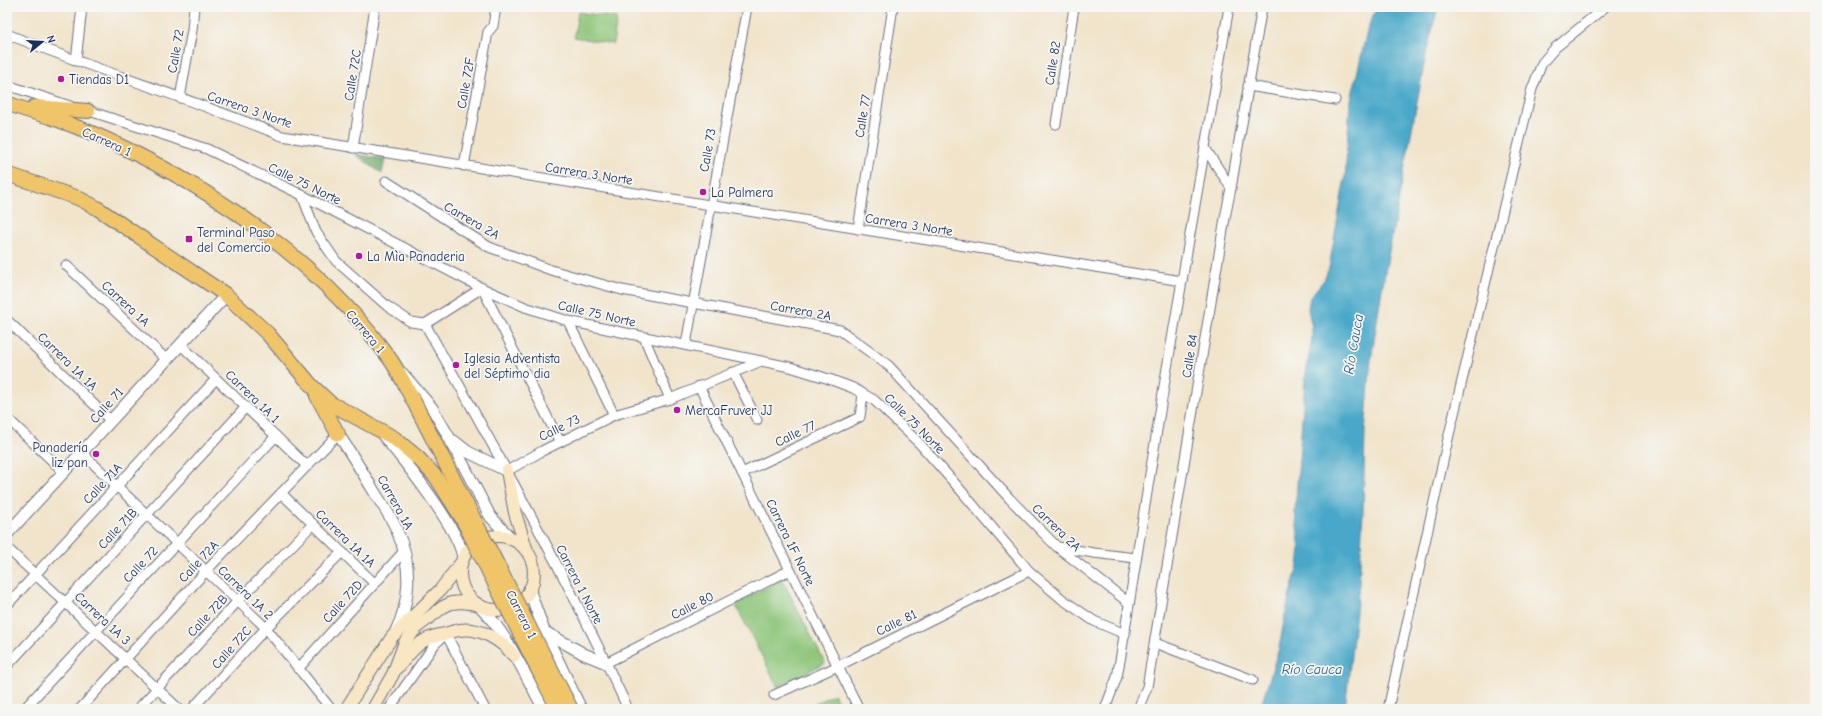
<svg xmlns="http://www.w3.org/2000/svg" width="1822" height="716" font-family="'Comic Neue',sans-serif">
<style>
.green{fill:#8bc477;stroke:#537a6a}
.forest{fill:#70aa68;stroke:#466c63}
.water{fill:#4aa8c9;stroke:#326c94}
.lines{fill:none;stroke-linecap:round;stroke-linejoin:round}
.minor-casing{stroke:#666e84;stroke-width:11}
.tertiary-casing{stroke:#666e84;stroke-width:13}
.secondary-casing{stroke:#666e84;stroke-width:14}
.trunk-casing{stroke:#666e84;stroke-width:16}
.minor{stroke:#fff;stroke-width:9}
.tertiary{stroke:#fff;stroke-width:11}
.secondary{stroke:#f9e7c3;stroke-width:12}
.trunk{stroke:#f0c469;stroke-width:14}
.trunk-bridge-casing{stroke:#666e84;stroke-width:16;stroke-linecap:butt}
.trunk-bridge{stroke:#f0c469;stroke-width:14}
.poi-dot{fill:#b5179e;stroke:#f6f6f2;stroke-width:1.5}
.labels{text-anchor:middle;stroke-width:3.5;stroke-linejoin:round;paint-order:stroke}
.street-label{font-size:13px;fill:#1b2f5e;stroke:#f6f6f2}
.poi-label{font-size:13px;fill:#1b2f5e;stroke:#f6f6f2;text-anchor:start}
.water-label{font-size:14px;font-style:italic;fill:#2b5983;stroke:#f6f6f2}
</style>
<rect width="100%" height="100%" fill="#f6f6f2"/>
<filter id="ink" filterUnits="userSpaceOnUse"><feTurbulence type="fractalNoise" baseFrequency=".025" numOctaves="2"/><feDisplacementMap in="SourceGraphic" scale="8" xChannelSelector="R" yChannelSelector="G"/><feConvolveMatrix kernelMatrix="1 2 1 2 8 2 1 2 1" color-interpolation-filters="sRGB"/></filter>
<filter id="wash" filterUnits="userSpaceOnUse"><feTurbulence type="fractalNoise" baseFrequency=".012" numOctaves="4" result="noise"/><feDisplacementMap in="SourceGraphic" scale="16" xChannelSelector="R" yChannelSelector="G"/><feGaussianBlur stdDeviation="0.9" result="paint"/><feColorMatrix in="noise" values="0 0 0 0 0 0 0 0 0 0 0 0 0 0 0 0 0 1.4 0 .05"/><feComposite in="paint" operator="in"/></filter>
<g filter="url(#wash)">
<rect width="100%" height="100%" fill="#f1e4cb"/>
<!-- green -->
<g class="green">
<polygon points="578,12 617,18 613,44 574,37"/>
<polygon points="782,579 825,663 778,687 735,604"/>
<polygon points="834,694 842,709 804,709"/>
</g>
<!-- forest -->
<polygon class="forest" points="355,154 385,159 382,174"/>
<!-- water -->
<polygon class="water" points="1377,7 1438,7 1426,54 1382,289 1371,360 1365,432 1363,513 1359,585 1345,709 1260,709 1279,648 1288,601 1298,566 1300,549 1295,512 1305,380 1312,338 1312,328 1308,309 1310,297 1324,280 1329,268 1345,177 1350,104 1368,27"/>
</g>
<g filter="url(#ink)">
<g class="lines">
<!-- minor casing -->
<g class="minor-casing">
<g id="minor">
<path d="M7,34C98,71 192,99 282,136L1182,281"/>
<polyline points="76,61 82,7"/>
<polyline points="7,85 70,106"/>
<polyline points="1248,86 1335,100"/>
<polyline points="180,98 192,30 194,7"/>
<polyline points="83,109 207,149 302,195 482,288 525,307 568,321 790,367 829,379 853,388 874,400 920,444 958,487 1029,571 1062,599 1094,621 1125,634"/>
<polyline points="1056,124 1074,7"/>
<polyline points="353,148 375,7"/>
<polyline points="1205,148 1231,188"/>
<polyline points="464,166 488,32 493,26 496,7"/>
<polyline points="386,181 489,247 551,270 622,290 840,330 889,366 1010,499 1056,546 1129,603"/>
<polyline points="302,195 316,232 336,261 387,306 411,322 425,324"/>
<polyline points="858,229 893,7"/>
<polyline points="66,265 167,360"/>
<polyline points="7,320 111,421"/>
<polyline points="568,321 614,415"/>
<path d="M425,324C496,450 567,577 628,709"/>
<polyline points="425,324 482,288 560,442"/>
<polyline points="644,337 670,399"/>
<polyline points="686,344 747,7"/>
<polyline points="181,345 307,466"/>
<polyline points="733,372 757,420"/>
<polyline points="699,386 859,709"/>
<polyline points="7,418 64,472"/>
<polyline points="82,453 266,628 331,709"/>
<polyline points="507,471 542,451 614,415 670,399 759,362"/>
<polyline points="742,473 860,417 863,394"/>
<polyline points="281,493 375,584"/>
<polyline points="1058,547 1094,553 1135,558"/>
<polyline points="7,548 179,709"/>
<polyline points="7,605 216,379"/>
<polyline points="1155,643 1253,680"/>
<polyline points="606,663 790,570"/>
<polyline points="7,666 246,407"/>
<polyline points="298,669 405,550"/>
<polyline points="774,695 838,666 1029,571"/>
<polyline points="24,709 276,436"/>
<polyline points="80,709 206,571 338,434"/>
<polyline points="138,709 238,601 313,524"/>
<polyline points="192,709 266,628 342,552"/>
<polyline points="389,709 435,644 446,634 485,709"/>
<polyline points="1105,709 1117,677 1121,655 1166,374 1229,7"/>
<polyline points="1138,709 1147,687 1225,218 1231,188 1262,7"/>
<polyline points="1388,709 1448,439 1532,89 1542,63 1555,48 1605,7"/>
</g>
</g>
<!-- tertiary casing -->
<g class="tertiary-casing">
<g id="tertiary">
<polyline points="402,373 432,408 449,437 490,516 512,540"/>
<path d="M338,434C351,453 363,473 375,493C383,506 393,519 398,533C412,566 411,601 395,633"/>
<path d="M383,435C402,458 463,533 463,560"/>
<polyline points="454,441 468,452 507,471"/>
<polyline points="7,534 226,295"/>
<polyline points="529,589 544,631 581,709"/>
<path d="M479,605C508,635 524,673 544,709"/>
<polyline points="545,632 584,654 606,663"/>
</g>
</g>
<!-- secondary casing -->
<g class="secondary-casing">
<g id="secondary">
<polyline points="507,471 515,513 527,551"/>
<circle cx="497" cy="573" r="37"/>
<path d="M399,666C406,658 413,648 422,642C430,637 436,635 445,634C450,633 455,630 460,630C481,627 502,641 514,656"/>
<polyline points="346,709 392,637 441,589 461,563"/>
<polyline points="373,709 393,674 405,642 417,627 443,607 451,603 462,602 477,604"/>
</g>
</g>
<!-- trunk casing -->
<g class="trunk-casing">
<g id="trunk">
<path d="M7,103C21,109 36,113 50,117C72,125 94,133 114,143C220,193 321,264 390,359C398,370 404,384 411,396"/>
<polyline points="34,107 88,111"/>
<polyline points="7,174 78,198 97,208 226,295 268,334 311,385 330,403 394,438 418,458"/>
<polyline points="317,396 338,434"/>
</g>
</g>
<!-- minor -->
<use href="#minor" class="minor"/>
<!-- tertiary -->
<use href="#tertiary" class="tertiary"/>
<!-- secondary -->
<use href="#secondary" class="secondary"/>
<!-- trunk -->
<use href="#trunk" class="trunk"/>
<!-- trunk-bridge casing -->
<g class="trunk-bridge-casing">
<g id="trunk-bridge">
<polyline points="411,396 571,709"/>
<polyline points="418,458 436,477 462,518 558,709"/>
</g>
</g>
<!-- trunk-bridge -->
<use href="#trunk-bridge" class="trunk-bridge"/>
</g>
</g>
<!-- markers -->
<g class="poi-dot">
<circle cx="61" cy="79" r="4"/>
<circle cx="703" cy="192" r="4"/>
<rect x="185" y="235" width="8" height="8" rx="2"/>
<circle cx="359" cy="256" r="4"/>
<circle cx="456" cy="365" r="4"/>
<circle cx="677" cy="410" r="4"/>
<circle cx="96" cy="454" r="4"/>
</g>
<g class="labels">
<!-- street labels -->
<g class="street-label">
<text transform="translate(175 51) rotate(-80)" y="5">Calle 72</text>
<text transform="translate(1052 63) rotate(-81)" y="5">Calle 82</text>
<text transform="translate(352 75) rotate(-81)" y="5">Calle 72C</text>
<text transform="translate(465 83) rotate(-80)" y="5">Calle 72F</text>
<text transform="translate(250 109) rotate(19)" y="5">Carrera 3 Norte</text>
<text transform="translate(862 116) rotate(-81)" y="5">Calle 77</text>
<text transform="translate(107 141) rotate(24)" y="5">Carrera 1</text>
<text transform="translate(707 150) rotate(-80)" y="5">Calle 73</text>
<text transform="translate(589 173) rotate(9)" y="5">Carrera 3 Norte</text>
<text transform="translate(305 183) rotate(26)" y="5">Calle 75 Norte</text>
<text transform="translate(472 220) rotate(30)" y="5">Carrera 2A</text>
<text transform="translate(909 224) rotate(9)" y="5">Carrera 3 Norte</text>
<text transform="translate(126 303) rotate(43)" y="5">Carrera 1A</text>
<text transform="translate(801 310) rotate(10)" y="5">Carrera 2A</text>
<text transform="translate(597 313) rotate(13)" y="5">Calle 75 Norte</text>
<text transform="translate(366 331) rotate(50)" y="5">Carrera 1</text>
<text transform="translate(1189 356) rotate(-81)" y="5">Calle 84</text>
<text transform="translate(68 361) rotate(44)" y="5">Carrera 1A 1A</text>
<text transform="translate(253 396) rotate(44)" y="5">Carrera 1A 1</text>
<text transform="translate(106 405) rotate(-48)" y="5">Calle 71</text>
<text transform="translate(915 423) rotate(45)" y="5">Calle 75 Norte</text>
<text transform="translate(559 427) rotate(-26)" y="5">Calle 73</text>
<text transform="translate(795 433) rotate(-26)" y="5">Calle 77</text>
<text transform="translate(102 483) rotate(-47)" y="5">Calle 71A</text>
<text transform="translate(396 502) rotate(61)" y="5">Carrera 1A</text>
<text transform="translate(1057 527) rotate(44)" y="5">Carrera 2A</text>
<text transform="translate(117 528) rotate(-47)" y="5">Calle 71B</text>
<text transform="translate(346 538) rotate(44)" y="5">Carrera 1A 1A</text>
<text transform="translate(791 542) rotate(64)" y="5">Carrera 1F Norte</text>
<text transform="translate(198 561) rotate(-47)" y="5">Calle 72A</text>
<text transform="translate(140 564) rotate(-47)" y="5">Calle 72</text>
<text transform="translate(580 584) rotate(63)" y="5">Carrera 1 Norte</text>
<text transform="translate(246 592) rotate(44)" y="5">Carrera 1A 2</text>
<text transform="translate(342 601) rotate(-48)" y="5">Calle 72D</text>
<text transform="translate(692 605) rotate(-27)" y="5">Calle 80</text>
<text transform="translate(522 614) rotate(63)" y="5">Carrera 1</text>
<text transform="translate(207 615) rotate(-47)" y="5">Calle 72B</text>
<text transform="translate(103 618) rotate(43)" y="5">Carrera 1A 3</text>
<text transform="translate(896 622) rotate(-26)" y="5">Calle 81</text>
<text transform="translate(231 647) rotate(-48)" y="5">Calle 72C</text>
</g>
<!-- poi labels -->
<g class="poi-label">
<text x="69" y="84">Tiendas D1</text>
<text x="711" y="197">La Palmera</text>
<text x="197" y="237">Terminal Paso<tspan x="197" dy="15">del Comercio</tspan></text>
<text x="367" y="261">La Mìa Panaderia</text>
<text x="464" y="363">Iglesia Adventista<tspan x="464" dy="15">del Séptimo dia</tspan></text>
<text x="685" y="415">MercaFruver JJ</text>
<text x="88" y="452" text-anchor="end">Panadería<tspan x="88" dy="15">liz pan</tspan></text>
</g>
<!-- water labels -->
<g class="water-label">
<text transform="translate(1353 344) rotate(-80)" y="5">Río Cauca</text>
<text x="1312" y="674">Río Cauca</text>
</g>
</g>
<!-- margin -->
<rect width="1822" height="716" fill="none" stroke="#f6f6f2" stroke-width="24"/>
<!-- north arrow -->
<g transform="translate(42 42) rotate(72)" stroke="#f6f6f2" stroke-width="3" paint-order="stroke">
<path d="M0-3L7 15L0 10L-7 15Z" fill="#1b2f5e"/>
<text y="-6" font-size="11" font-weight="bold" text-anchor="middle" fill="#1b2f5e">N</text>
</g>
</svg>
